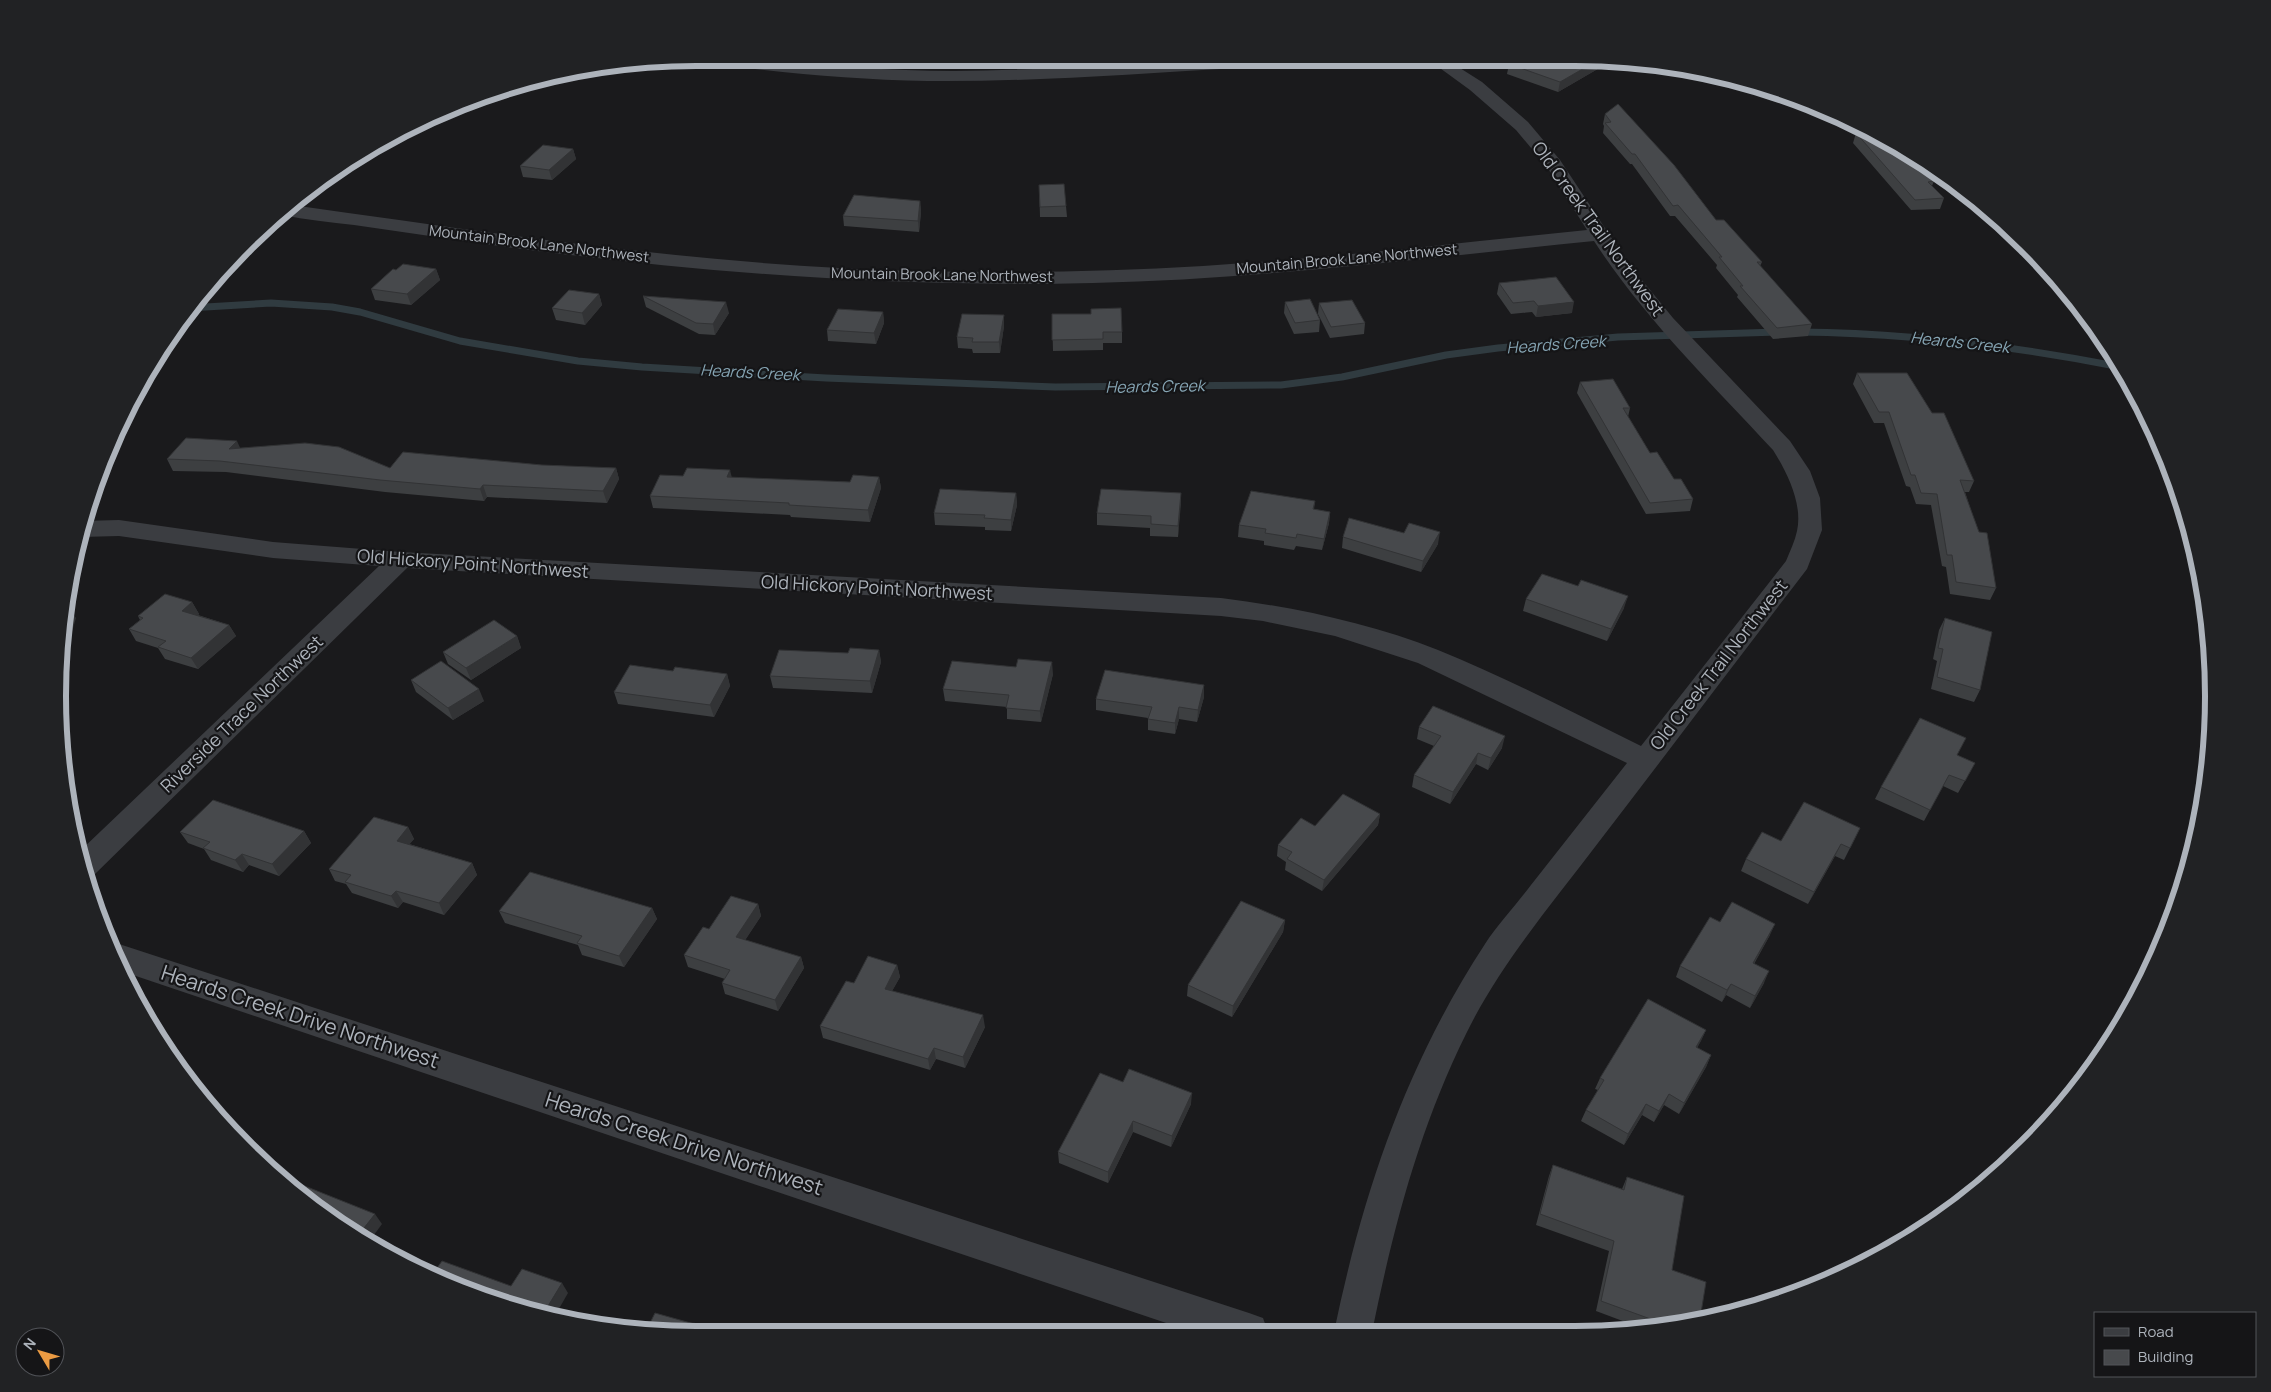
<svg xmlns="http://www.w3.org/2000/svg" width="2271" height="1392" font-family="Manrope,sans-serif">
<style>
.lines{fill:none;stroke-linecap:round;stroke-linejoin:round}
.stream{stroke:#303b40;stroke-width:7}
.minor{fill:#3b3d41;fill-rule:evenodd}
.wall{fill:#3d3f41}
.shaded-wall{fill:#323335}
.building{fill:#47494c;stroke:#323335}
.labels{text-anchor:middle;stroke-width:4.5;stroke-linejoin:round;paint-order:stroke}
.far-street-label{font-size:15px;fill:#adb3bb;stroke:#151517}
.far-water-label{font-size:16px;font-style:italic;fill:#86a5b4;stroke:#151517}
.street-label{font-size:18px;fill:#adb3bb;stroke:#151517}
.near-street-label{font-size:21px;fill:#adb3bb;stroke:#151517}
.rim{fill:none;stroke:#adb3bb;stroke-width:6}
</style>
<rect width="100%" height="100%" fill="#1a1a1c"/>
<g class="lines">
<g class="stream">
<path d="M189 308 271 303 332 307 360 312 460 341 578 361 642 367 826 378 1055 387 1281 385 1342 377 1446 355 1498 348 1618 337 1778 332"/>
<path d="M1799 332C1908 333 2014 346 2121 367"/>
</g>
<g class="minor">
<path d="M738 63C810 63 881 71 954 71 1051 70 1148 62 1245 63L1243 66 1237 68C1134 74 1031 82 927 81 866 80 806 75 746 68L740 66Z"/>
<path d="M1433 63H1452L1482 82 1528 122 1560 160 1628 263 1673 318 1790 441 1810 471 1820 498 1822 530 1807 569C1737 660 1668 752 1598 843 1552 904 1500 964 1466 1034 1419 1129 1393 1229 1372 1332H1334C1363 1192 1406 1065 1485 944 1498 924 1516 905 1531 885 1563 844 1595 804 1627 763L1418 663 1335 636 1263 621 1221 616 407 568 94 875 86 878 80 851 379 566 273 558 119 536 81 537 79 536 83 521 119 520 273 542 401 552 1221 598C1294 607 1369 623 1438 650 1507 678 1574 713 1641 746L1786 561C1790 551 1795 541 1797 531 1803 504 1787 472 1773 450 1711 383 1644 318 1594 241 1427 258 1261 279 1093 283 891 288 692 272 492 245 446 238 400 232 354 225 330 222 306 220 282 215L292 205C499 234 706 266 916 271 1011 273 1108 272 1203 266 1332 258 1459 243 1587 230L1547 167 1516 130 1470 90Z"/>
<path d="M119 944 1249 1313 1263 1318 1268 1332 1190 1331 127 973 113 946Z"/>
</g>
</g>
<g class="wall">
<path d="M1522 63H1608L1558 92 1507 74 1509 64Z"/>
<path d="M553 77 543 83 535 81Z"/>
<path d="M1605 114 1716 220 1762 262 1760 266 1812 324 1808 336 1773 339 1737 297 1738 295 1716 268 1717 265 1675 216H1670L1632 164H1630L1603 133 1604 126 1603 124Z"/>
<path d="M1856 133 1934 181 1932 186 1944 198 1940 209 1911 210 1853 143Z"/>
<path d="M573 149 576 159 552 180 523 177 520 166Z"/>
<path d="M1039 185 1066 206 1067 217H1040Z"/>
<path d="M920 201 921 212 919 232 844 226 843 216Z"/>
<path d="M436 269 440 280 411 305 375 300 371 289 396 270Z"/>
<path d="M1499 283 1572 313 1536 317 1532 312 1511 314 1497 294Z"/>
<path d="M599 294 602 305 585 325 556 320 552 308Z"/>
<path d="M643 296 729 313 715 335 699 334 646 307Z"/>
<path d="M1285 302 1320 320 1319 332 1294 334 1284 313Z"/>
<path d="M1319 303 1365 323 1364 334 1330 338 1318 314Z"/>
<path d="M883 312 884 323 876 344 828 341 827 330Z"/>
<path d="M1052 314 1122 332V343H1103V350L1053 351Z"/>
<path d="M1004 326 1000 353H973L972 349 958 348 957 337Z"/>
<path d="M1857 373 1974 481 1969 492H1965L1996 588 1990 600 1950 594 1946 567 1942 566 1931 505 1916 504 1910 487 1906 486 1884 423H1874L1853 384Z"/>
<path d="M1580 382 1630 408 1628 417 1650 453 1674 479 1693 499 1690 511 1646 514 1577 393Z"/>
<path d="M240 449 390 468 542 465 616 468 619 479 607 503 487 497 484 501 385 492 226 472 173 471 167 459Z"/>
<path d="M683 476 850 482 879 477 881 488 870 522 791 517 790 515 653 508 650 496Z"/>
<path d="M1016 493 1017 505 1011 531 985 530V527L935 525 934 513Z"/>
<path d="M1181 493 1178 537 1150 536V528L1097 525V513Z"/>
<path d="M1315 501 1314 509 1330 512 1329 523 1322 550 1296 546 1294 550 1264 545V541L1238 537 1239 525Z"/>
<path d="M1404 533 1438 544 1421 572 1342 548 1343 537Z"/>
<path d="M1526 599 1624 608 1607 641 1523 611Z"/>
<path d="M192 602 199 614 198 615 229 625 236 636 198 669 165 659 158 648 136 641 129 629 140 620 138 616Z"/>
<path d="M1945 618 1980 690 1974 702 1931 689 1937 661 1933 659 1939 630Z"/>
<path d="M517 636 521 648 471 680 448 664 443 652Z"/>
<path d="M879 650 881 662 872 693 773 688 770 676 848 653Z"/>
<path d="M673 671 727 674 730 686 714 717 618 704 614 692Z"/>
<path d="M1053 674 1041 722 1007 719V707L945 701 943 689Z"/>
<path d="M411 680 484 701 453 720 416 692Z"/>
<path d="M1204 697 1197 722 1179 719 1175 734 1148 730V718L1096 710V699Z"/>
<path d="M1419 727 1502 748 1488 770 1476 764 1450 804 1412 787 1414 775 1434 746 1417 739Z"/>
<path d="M1957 755 1975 763 1958 793 1943 786 1924 821 1875 799 1881 787Z"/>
<path d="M1380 814 1378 825 1322 891 1285 870 1286 862 1277 856 1278 845 1315 826Z"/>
<path d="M408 827 414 839 409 844 472 863 477 875 444 915 403 902 398 908 352 893 346 884 335 881 329 869Z"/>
<path d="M1860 828 1844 860 1835 856 1808 904 1741 871 1746 859 1781 841Z"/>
<path d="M304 831 311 843 279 876 249 865 243 872 211 860 204 849 188 843 180 832Z"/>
<path d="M758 904 761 916 745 940 801 957 804 968 778 1011 725 994 722 983 725 979 688 967 684 955 709 929Z"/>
<path d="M652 908 657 919 624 967 582 955 578 945 505 923 499 911Z"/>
<path d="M1285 920 1283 932 1232 1017 1187 996 1188 985Z"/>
<path d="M1720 922 1770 935 1754 964 1764 983 1750 1008 1726 995 1722 1002 1676 977 1680 966Z"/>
<path d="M2166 930 2153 964 2150 963 2159 939Z"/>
<path d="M897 965 900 977 892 991 985 1027 965 1068 936 1059 930 1070 823 1038 820 1026 854 983Z"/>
<path d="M1706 1030 1697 1048 1711 1055 1706 1067 1679 1114 1664 1105 1654 1122 1642 1115 1624 1145 1581 1121 1586 1110 1598 1090 1595 1089 1600 1078Z"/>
<path d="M1123 1082 1191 1104 1171 1147 1133 1132 1108 1183 1059 1163 1058 1152Z"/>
<path d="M1553 1165 1622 1189 1627 1177 1672 1270 1700 1319 1644 1329 1596 1311 1609 1251 1536 1225 1549 1176Z"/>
<path d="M1842 1266 1849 1268 1837 1273Z"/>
</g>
<g class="shaded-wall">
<path d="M1593 63H1608L1558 92 1560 82Z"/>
<path d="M553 77 543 83 542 79Z"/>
<path d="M573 149 576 159 552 180 549 170Z"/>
<path d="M920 201 921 212 919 232 918 221Z"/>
<path d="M436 269 440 280 411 305 407 294Z"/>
<path d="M599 294 602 305 585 325 582 313Z"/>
<path d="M726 302 729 313 715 335 713 324Z"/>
<path d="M1574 302 1572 313 1536 317 1538 306Z"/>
<path d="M883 312 884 323 876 344 874 333Z"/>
<path d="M1004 315V326L1000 353 999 342Z"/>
<path d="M237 441 242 452 229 449Z"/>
<path d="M616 468 619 479 607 503 603 491Z"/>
<path d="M730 470 733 482 727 477Z"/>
<path d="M879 477 881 488 870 522 868 510Z"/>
<path d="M483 485 487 497 484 501 480 489Z"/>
<path d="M1016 493 1017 505 1011 531V520Z"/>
<path d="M1181 493V504L1178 537V526Z"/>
<path d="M1330 512 1329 523 1322 550 1324 539Z"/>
<path d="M1440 532 1438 544 1421 572 1423 561Z"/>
<path d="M1628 596 1624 608 1607 641 1611 629Z"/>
<path d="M192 602 199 614 189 622 182 611Z"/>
<path d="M68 607 76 618 68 645 62 646 65 618Z"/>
<path d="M229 625 236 636 198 669 191 658Z"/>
<path d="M517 636 521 648 471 680 466 668Z"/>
<path d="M879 650 881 662 872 693 870 681Z"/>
<path d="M1052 662 1053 674 1041 722 1040 711Z"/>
<path d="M727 674 730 686 714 717 710 705Z"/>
<path d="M1204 685V697L1197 722 1198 710Z"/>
<path d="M479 689 484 701 453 720 448 708Z"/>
<path d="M1179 707V719L1175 734V723Z"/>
<path d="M1505 736 1502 748 1488 770 1491 758Z"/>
<path d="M1478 753 1476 764 1450 804 1453 792Z"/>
<path d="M1380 814 1378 825 1322 891 1324 880Z"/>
<path d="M408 827 414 839 403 852 397 841Z"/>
<path d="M304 831 311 843 279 876 272 864Z"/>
<path d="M1841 844 1835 856 1808 904 1814 892Z"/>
<path d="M242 854 249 865 243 872 235 860Z"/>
<path d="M472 863 477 875 444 915 439 903Z"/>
<path d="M396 891 403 902 398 908 391 896Z"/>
<path d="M758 904 761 916 740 948 736 937Z"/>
<path d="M652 908 657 919 624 967 619 956Z"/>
<path d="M1285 920 1283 932 1232 1017 1233 1006Z"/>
<path d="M1775 924 1770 935 1747 975 1753 963Z"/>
<path d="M801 957 804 968 778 1011 775 1000Z"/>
<path d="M897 965 900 977 887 1000 885 989Z"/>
<path d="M1769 971 1764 983 1750 1008 1755 996Z"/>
<path d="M1731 984 1726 995 1722 1002 1727 990Z"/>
<path d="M983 1015 985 1027 965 1068 963 1057Z"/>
<path d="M1706 1030 1701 1041 1691 1058 1696 1047Z"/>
<path d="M934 1048 936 1059 930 1070 928 1059Z"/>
<path d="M1711 1055 1706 1067 1679 1114 1684 1103Z"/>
<path d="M1192 1093 1191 1104 1171 1147 1172 1136Z"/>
<path d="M1669 1094 1664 1105 1654 1122 1659 1111Z"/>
<path d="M1646 1104 1642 1115 1624 1145 1628 1134Z"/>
<path d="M1133 1121V1132L1108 1183V1172Z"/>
<path d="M375 1214 382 1224 371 1239 360 1233Z"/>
<path d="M562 1283 568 1293 556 1314 545 1311Z"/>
</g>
<g class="building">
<path d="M1522 63H1593L1560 82 1509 64Z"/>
<path d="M1618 104 1674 165 1716 220H1724L1762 262H1757L1812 324 1777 328 1740 286H1743L1719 257H1722L1678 205 1673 206 1635 154H1632L1605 123 1611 122 1605 114Z"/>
<path d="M1862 131 1917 163 1934 181 1928 182 1944 198 1915 200 1856 133Z"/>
<path d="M543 145 573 149 549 170 520 166Z"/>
<path d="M1064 184 1066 206 1040 207 1039 185Z"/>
<path d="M854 195 920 201 918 221 843 216Z"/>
<path d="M403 264 436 269 407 294 371 289 393 269 396 270Z"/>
<path d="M1556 277 1574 302 1538 306 1534 301 1513 303 1499 283Z"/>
<path d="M569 290 599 294 582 313 552 308Z"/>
<path d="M643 296 726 302 713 324 696 323Z"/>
<path d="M1310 299 1320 320 1295 323 1285 302Z"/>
<path d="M1352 300 1365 323 1331 327 1319 303Z"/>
<path d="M1121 308 1122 332H1103V339L1052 340V314H1091V309Z"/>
<path d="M838 309 883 312 874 333 827 330Z"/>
<path d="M962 314 1004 315 999 342H972L973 338 957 337Z"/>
<path d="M1857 373H1907L1932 413H1944L1974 481 1960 480 1979 532 1987 533 1996 588 1956 582 1952 555H1947L1937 494 1921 493 1915 475H1911L1889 412H1879Z"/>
<path d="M1613 379 1630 408H1623L1650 453 1657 452 1674 479H1681L1693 499 1650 503 1580 382Z"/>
<path d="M186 438 237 441 229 449 305 443 339 447 390 468 403 452 542 465 616 468 603 491 483 485 480 489 380 480 220 461 167 459Z"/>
<path d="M687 468 730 470 727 477 850 482 853 475 879 477 868 510 789 505V503L650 496 660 475 683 476Z"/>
<path d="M940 489 1016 493 1011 520 984 518 985 515 934 513Z"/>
<path d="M1101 489 1181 493 1178 526 1151 524V516L1097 513Z"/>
<path d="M1251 491 1315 501 1313 509 1330 512 1324 539 1297 534 1296 538 1265 533 1266 529 1239 525Z"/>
<path d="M1349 518 1404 533 1409 523 1440 532 1423 561 1343 537Z"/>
<path d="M1542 574 1578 586 1581 580 1628 596 1611 629 1526 599Z"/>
<path d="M165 594 192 602 182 611 229 625 191 658 158 647 166 641 129 629 143 618 138 616Z"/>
<path d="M66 607H68L65 618Z"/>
<path d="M1945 618 1992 632 1980 690 1937 677 1943 649 1938 648Z"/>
<path d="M494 620 517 636 466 668 443 652Z"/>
<path d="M850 648 879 650 870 681 770 676 779 650 848 653Z"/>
<path d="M1018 659 1052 662 1040 711 1006 708 1009 695 943 689 952 661 1016 667Z"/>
<path d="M441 661 479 689 448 708 411 680Z"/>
<path d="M630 665 673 671 675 667 727 674 710 705 614 692Z"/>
<path d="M1105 670 1204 685 1198 710 1179 707 1175 723 1148 719 1152 707 1096 699Z"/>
<path d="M1433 706 1505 736 1491 758 1478 753 1453 792 1414 775 1441 736 1419 727Z"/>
<path d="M1920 718 1966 738 1957 755 1975 763 1965 781 1949 775 1930 810 1881 787Z"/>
<path d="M1343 794 1380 814 1324 880 1287 859 1292 852 1278 845 1301 818 1315 826Z"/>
<path d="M213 800 304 831 272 864 242 854 235 860 203 848 210 842 180 832Z"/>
<path d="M1804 802 1860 828 1850 848 1841 844 1814 892 1746 859 1762 832 1781 841Z"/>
<path d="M374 817 408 827 397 841 472 863 439 903 396 891 391 896 345 882 351 875 329 869Z"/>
<path d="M530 872 652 908 619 956 577 943 582 936 499 911Z"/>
<path d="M731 896 758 904 736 937 801 957 775 1000 722 983 730 970 684 955 703 927 709 929Z"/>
<path d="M1241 901 1285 920 1233 1006 1188 985Z"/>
<path d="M1732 902 1775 924 1753 963 1769 971 1755 996 1731 984 1727 990 1680 966 1710 917 1720 922Z"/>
<path d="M868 956 897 965 885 989 983 1015 963 1057 934 1048 928 1059 820 1026 846 981 854 983Z"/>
<path d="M1648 999 1706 1030 1696 1047 1711 1055 1684 1103 1669 1094 1659 1111 1646 1104 1628 1134 1586 1110 1604 1080 1600 1078Z"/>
<path d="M1129 1069 1192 1093 1172 1136 1133 1121 1108 1172 1058 1152 1100 1073 1123 1082Z"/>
<path d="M1553 1165 1624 1190 1627 1177 1684 1196 1672 1270 1706 1282 1700 1319 1667 1325 1601 1301 1614 1241 1540 1214Z"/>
<path d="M277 1175 375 1214 360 1233 308 1203 277 1176Z"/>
<path d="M442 1261 511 1286 522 1269 562 1283 545 1311 452 1286 432 1275Z"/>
<path d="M1842 1266 1849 1268 1842 1271Z"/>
<path d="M655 1313 712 1329H647Z"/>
</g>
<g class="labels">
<g class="far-street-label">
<text transform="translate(539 244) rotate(7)" y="5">Mountain Brook Lane Northwest</text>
<text transform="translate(1347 259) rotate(-5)" y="5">Mountain Brook Lane Northwest</text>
<text transform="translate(942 275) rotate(1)" y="5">Mountain Brook Lane Northwest</text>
</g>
<g class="far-water-label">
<text transform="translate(1960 342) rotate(6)" y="6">Heards Creek</text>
<text transform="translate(1556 344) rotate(-4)" y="6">Heards Creek</text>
<text transform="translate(750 372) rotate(3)" y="6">Heards Creek</text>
<text transform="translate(1155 386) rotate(-1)" y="6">Heards Creek</text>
</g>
<g class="street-label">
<text transform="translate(1598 229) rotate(54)" y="6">Old Creek Trail Northwest</text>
<text transform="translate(473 564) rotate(4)" y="6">Old Hickory Point Northwest</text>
<text transform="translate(877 588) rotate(3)" y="6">Old Hickory Point Northwest</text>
<text transform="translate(1719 665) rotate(-52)" y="6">Old Creek Trail Northwest</text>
<text transform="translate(242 714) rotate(-44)" y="6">Riverside Trace Northwest</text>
</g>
<g class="near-street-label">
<text transform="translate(300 1017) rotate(18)" y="7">Heards Creek Drive Northwest</text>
<text transform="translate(684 1144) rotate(18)" y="7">Heards Creek Drive Northwest</text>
</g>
</g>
<path d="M0 0H2271V1392H0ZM696 66H1575A630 630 0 0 1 2205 696V696A630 630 0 0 1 1575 1326H696A630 630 0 0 1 66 696V696A630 630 0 0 1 696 66Z" fill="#212224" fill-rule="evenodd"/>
<path class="rim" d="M696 66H1575A630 630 0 0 1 2205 696V696A630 630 0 0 1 1575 1326H696A630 630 0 0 1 66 696V696A630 630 0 0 1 696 66Z"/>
<rect x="2094" y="1312" width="162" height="65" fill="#151517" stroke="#525459"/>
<rect x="2104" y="1328" width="25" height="8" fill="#3b3d41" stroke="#525459"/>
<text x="2138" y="1337" font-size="15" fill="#adb3bb">Road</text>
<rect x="2104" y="1350" width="25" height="15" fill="#47494c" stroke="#525459"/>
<text x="2138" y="1362" font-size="15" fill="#adb3bb">Building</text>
<g transform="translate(40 1352) rotate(308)"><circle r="24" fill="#151517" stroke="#525459"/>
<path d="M0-4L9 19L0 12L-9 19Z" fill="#eb9b43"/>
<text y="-8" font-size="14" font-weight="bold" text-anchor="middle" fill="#adb3bb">N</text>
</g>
</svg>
